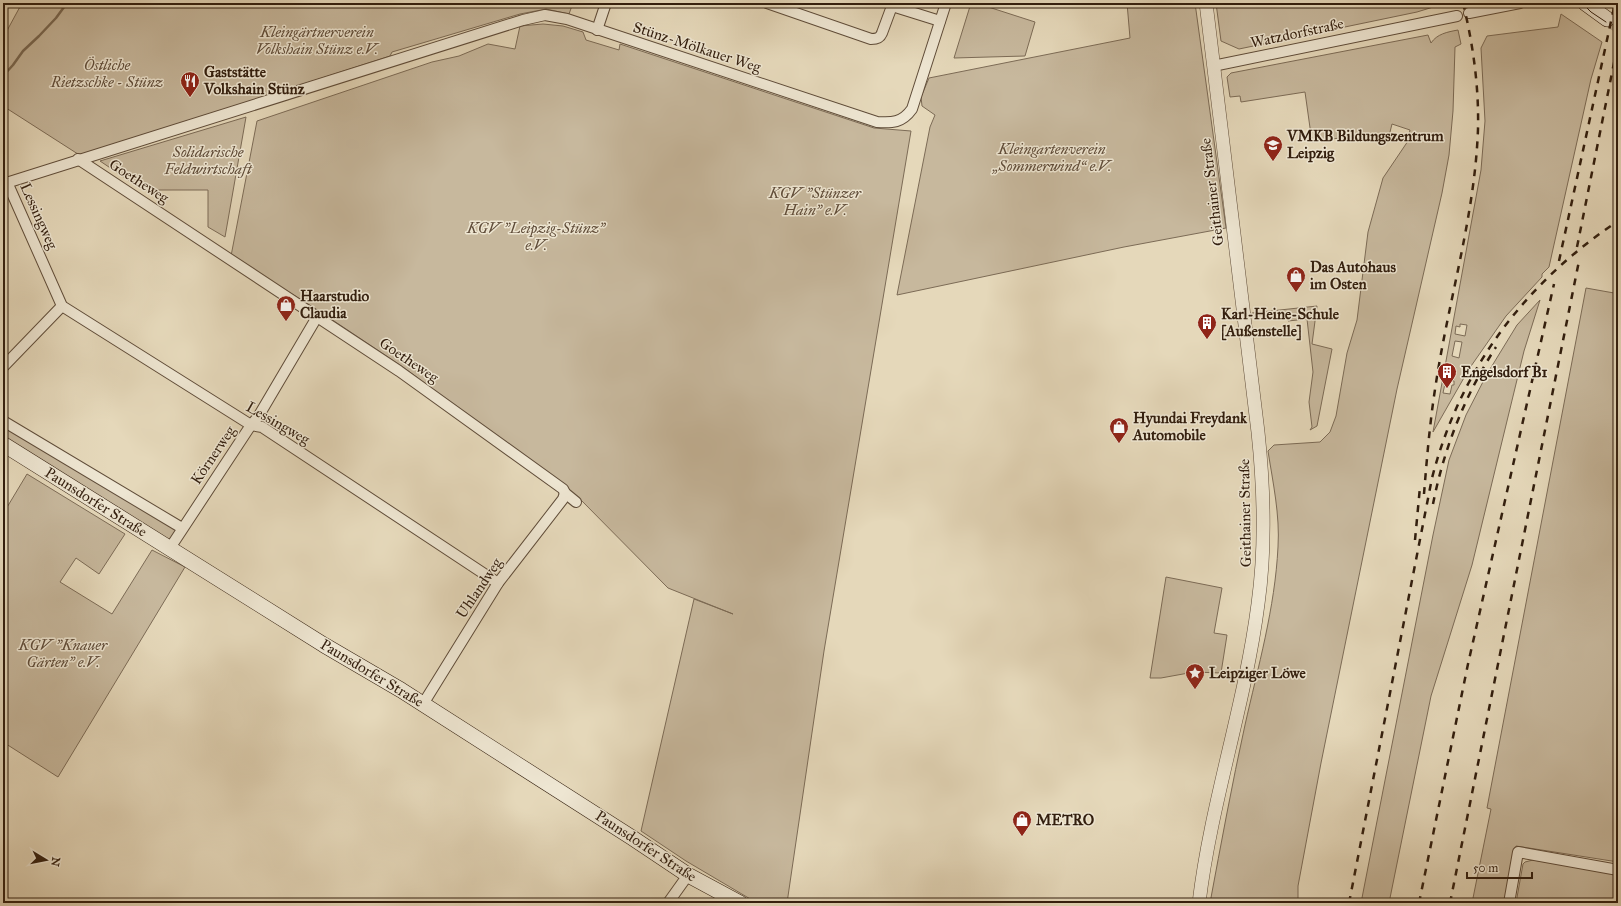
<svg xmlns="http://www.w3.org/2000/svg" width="1621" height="906" font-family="'IM FELL Great Primer',serif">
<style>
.green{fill:#c7b89d;stroke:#7c6b56;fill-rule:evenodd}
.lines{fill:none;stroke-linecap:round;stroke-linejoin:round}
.stream{stroke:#796852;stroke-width:2.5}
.secondary-tunnel{stroke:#c1b398;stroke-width:15;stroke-dasharray:15 8;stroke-linecap:butt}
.minor-casing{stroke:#5f4c39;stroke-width:12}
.tertiary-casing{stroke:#5f4c39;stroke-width:14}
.secondary-casing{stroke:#321e0e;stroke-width:16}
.minor{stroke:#eee6d2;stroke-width:10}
.tertiary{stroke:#eee6d2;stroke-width:13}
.secondary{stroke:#eee6d2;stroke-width:15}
.tram{stroke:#321e0e;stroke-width:1}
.rail{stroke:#321e0e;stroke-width:2.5;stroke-dasharray:7 7;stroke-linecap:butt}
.labels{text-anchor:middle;stroke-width:3;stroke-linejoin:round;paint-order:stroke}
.park-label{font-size:15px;font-style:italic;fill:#5f4c39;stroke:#eee6d2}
.street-label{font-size:15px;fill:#321e0e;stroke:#eee6d2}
.poi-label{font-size:15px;font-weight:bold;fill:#321e0e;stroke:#eee6d2;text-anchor:start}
</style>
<rect width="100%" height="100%" fill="#e5d8ba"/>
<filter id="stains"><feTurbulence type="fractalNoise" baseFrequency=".005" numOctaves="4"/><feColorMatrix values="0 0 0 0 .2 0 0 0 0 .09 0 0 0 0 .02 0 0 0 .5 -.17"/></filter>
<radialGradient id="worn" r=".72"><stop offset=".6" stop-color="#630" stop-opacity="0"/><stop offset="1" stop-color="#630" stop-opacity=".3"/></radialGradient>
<g class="green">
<path d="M22 3H573L569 14 546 9 520 14 392 52 390 56 81 156 3 106V38Z"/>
<path d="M971 3H976L1035 22 1025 56 954 58Z"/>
<path d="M1127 3H1195L1226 228 1124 247 897 295 930 127 935 115 922 106 921 97 929 78 1130 38Z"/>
<path d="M1216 3H1442L1443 4 1417 12 1239 49 1221 41Z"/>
<path d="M1561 14 1602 42 1591 79 1549 267 1542 274V277L1506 316 1469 369 1433 432 1481 170 1485 121 1481 48 1487 36 1558 27ZM1460 324 1467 325 1465 336 1455 334 1456 326 1460 327ZM1455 341 1462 342 1459 358 1452 356ZM1446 379 1454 381V385H1452L1450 394 1443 393Z"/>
<path d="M543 24 563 26 583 32 586 40 619 50 620 44 874 128 911 131 824 651 787 903H757L686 861 641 831 694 599 733 614 668 588 581 500 403 367 316 309 231 256 257 121 432 62 459 56 488 44 515 49 520 26Z"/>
<path d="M1458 30 1461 44 1455 47 1453 111 1449 155 1442 193 1397 389 1321 763 1298 886V903H1210C1221 844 1232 784 1245 725 1258 667 1275 608 1278 547 1280 515 1273 483 1268 451L1274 445 1320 442 1330 432 1336 416 1347 353 1357 320 1368 232 1383 178 1408 141 1410 130 1392 124 1388 140 1346 137 1312 142 1305 92 1241 102 1240 96 1230 97 1227 77 1231 73 1428 35 1431 43C1437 34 1447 32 1458 30Z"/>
<path d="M246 117 225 237 208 227V190H143L100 161Z"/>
<path d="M1618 286V862L1516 846 1505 903H1472L1491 809 1487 808 1586 288 1614 293Z"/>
<path d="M1540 300 1524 351 1472 565 1431 696 1389 903H1361L1433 535 1449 460 1466 415 1487 374 1517 325Z"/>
<path d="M1317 306 1312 344 1332 349 1317 426 1310 430 1312 427 1309 402 1313 372 1307 319 1288 321 1287 312 1252 316V313Z"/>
<path d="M3 421 182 528 170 548 3 444Z"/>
<path d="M27 474 125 534 99 574 76 558 60 582 112 614 152 550 185 567 58 777 3 742V514Z"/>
<path d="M1166 577 1222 588 1214 633 1227 635 1221 673 1194 672 1161 678H1150Z"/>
<path d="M1533 860 1618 873V903H1516L1523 864 1525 862Z"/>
</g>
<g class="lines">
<path class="stream" d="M3 76 13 65 23 51 39 36 56 18 67 3"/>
<path class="secondary-tunnel" d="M1607 19 1618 25"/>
<g class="minor-casing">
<g id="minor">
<path d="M767 3 871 39C877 39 880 38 882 33L892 6"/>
<path d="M892 3V6L940 21"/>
<path d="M1469 13 1520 3"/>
<path d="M597 30 606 3"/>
<path d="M1213 66 1457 16"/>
<path d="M78 159 399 371 563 489 565 493 576 502"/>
<path d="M7 182 62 306 251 425 262 427 498 583"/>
<path d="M3 184 523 20 545 15 567 19 877 122C892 123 902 123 912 109L946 3"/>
<path d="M3 367 62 306"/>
<path d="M3 421 182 528"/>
<path d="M170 548 251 425 258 417 317 317"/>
<path d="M423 704 498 583 563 499 565 493"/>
<path d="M668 903 688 875"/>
<path d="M1509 903 1518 852 1618 870"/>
</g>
</g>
<g class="tertiary-casing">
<path id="tertiary" d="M1199 903C1211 802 1245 705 1258 604 1266 547 1264 489 1258 432L1206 3"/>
</g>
<g class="secondary-casing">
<g id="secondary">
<path d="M1585 3 1607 19"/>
<path d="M3 444 324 645 401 690 631 837 688 875 740 903"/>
</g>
</g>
<use href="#minor" class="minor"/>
<use href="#tertiary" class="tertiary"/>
<use href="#secondary" class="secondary"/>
<path class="tram" d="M1582 3 1591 12 1606 22"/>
<g class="rail">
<path d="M1577 247 1618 43"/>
<path d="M1559 261 1615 3"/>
<path d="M1424 494C1427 457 1430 420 1436 383 1449 298 1475 215 1478 129 1479 86 1473 44 1463 3"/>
<path d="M1433 504C1444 448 1465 395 1496 347"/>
<path d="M1415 540 1420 487"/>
<path d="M1349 903 1432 478C1460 369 1525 283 1618 221"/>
<path d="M1419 903 1468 664 1554 284"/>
<path d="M1450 903 1579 261"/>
</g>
</g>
<defs>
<g id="restaurant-pin" transform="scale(1)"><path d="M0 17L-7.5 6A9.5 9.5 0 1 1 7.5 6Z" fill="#8f2418" stroke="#eee6d2"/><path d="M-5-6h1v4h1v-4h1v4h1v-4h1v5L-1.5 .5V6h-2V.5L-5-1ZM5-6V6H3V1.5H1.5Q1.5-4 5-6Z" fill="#fff"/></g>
<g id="school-pin" transform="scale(1)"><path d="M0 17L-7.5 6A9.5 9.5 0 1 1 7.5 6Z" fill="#8f2418" stroke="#eee6d2"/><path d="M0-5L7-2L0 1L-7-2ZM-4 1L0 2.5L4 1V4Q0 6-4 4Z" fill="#fff"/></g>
<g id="shop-pin" transform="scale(1)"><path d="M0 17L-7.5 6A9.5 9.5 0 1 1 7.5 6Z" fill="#8f2418" stroke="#eee6d2"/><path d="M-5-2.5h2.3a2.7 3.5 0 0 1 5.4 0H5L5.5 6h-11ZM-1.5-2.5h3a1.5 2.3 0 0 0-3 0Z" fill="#fff"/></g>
<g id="building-pin" transform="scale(1)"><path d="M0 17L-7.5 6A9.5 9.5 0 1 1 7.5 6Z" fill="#8f2418" stroke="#eee6d2"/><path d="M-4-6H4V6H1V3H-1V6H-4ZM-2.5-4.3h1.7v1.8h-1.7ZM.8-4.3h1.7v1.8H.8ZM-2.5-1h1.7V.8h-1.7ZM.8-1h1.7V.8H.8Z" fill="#fff"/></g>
<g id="sight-pin" transform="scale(1)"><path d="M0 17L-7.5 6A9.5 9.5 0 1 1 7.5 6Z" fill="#8f2418" stroke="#eee6d2"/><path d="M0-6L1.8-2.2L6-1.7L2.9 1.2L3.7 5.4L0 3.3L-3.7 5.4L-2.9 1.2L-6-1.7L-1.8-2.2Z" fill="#fff"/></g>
</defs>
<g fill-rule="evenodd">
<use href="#restaurant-pin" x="190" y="81"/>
<use href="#school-pin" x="1273" y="145"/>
<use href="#shop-pin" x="1296" y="276"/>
<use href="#shop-pin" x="286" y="305"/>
<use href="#building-pin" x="1207" y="323"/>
<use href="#building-pin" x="1447" y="372"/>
<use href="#shop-pin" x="1119" y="427"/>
<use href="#sight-pin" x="1195" y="673"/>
<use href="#shop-pin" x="1022" y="820"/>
</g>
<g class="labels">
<g class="park-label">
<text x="317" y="37">Kleingärtnerverein<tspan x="317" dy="17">Volkshain Stünz e.V.</tspan></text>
<text x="107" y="70">Östliche<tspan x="107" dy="17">Rietzschke - Stünz</tspan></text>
<text x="1052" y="154">Kleingartenverein<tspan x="1052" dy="17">„Sommerwind“ e.V.</tspan></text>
<text x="208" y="157">Solidarische<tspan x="208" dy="17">Feldwirtschaft</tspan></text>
<text x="815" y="198">KGV "Stünzer<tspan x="815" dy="17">Hain" e.V.</tspan></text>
<text x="536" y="233">KGV "Leipzig-Stünz"<tspan x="536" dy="17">e.V.</tspan></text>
<text x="63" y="650">KGV "Knauer<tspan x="63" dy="17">Gärten" e.V.</tspan></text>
</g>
<g class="street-label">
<text transform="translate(1297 33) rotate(-12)" y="5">Watzdorfstraße</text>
<text transform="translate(697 47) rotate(18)" y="5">Stünz-Mölkauer Weg</text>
<text transform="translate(139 181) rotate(33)" y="5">Goetheweg</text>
<text transform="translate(1212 192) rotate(-97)" y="5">Geithainer Straße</text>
<text transform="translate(39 216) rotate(66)" y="5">Lessingweg</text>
<text transform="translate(409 360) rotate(34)" y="5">Goetheweg</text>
<text transform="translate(278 423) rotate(30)" y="5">Lessingweg</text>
<text transform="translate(213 455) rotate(-56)" y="5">Körnerweg</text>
<text transform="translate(96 502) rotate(32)" y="5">Paunsdorfer Straße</text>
<text transform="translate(1245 513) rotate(-91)" y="5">Geithainer Straße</text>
<text transform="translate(479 588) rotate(-56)" y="5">Uhlandweg</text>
<text transform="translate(372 673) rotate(31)" y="5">Paunsdorfer Straße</text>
<text transform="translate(646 846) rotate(33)" y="5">Paunsdorfer Straße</text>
</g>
<g class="poi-label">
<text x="204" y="77">Gaststätte<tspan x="204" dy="17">Volkshain Stünz</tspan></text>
<text x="1287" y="141">VMKB Bildungszentrum<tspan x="1287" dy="17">Leipzig</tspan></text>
<text x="1310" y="272">Das Autohaus<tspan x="1310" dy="17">im Osten</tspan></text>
<text x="300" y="301">Haarstudio<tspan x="300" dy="17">Claudia</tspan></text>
<text x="1221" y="319">Karl-Heine-Schule<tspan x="1221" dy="17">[Außenstelle]</tspan></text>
<text x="1461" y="377">Engelsdorf B1</text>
<text x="1133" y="423">Hyundai Freydank<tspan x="1133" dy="17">Automobile</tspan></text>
<text x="1209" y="678">Leipziger Löwe</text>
<text x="1036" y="825">METRO</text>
</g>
</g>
<rect width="1621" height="906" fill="none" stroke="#e5d8ba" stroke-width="16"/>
<rect x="4" y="4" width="1613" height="898" fill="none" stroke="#321e0e" stroke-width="2"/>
<rect x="8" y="8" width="1605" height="890" fill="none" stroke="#321e0e"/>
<g transform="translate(46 860) rotate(100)" stroke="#eee6d2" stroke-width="3" paint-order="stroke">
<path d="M0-3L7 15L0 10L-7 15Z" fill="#321e0e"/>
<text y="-6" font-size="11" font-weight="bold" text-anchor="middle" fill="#321e0e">N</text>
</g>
<path d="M1467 872v6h65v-6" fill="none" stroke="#321e0e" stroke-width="2"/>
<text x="1473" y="872" font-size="12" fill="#321e0e" stroke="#eee6d2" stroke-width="3" paint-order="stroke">50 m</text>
<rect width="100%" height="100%" filter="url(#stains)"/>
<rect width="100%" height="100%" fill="url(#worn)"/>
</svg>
